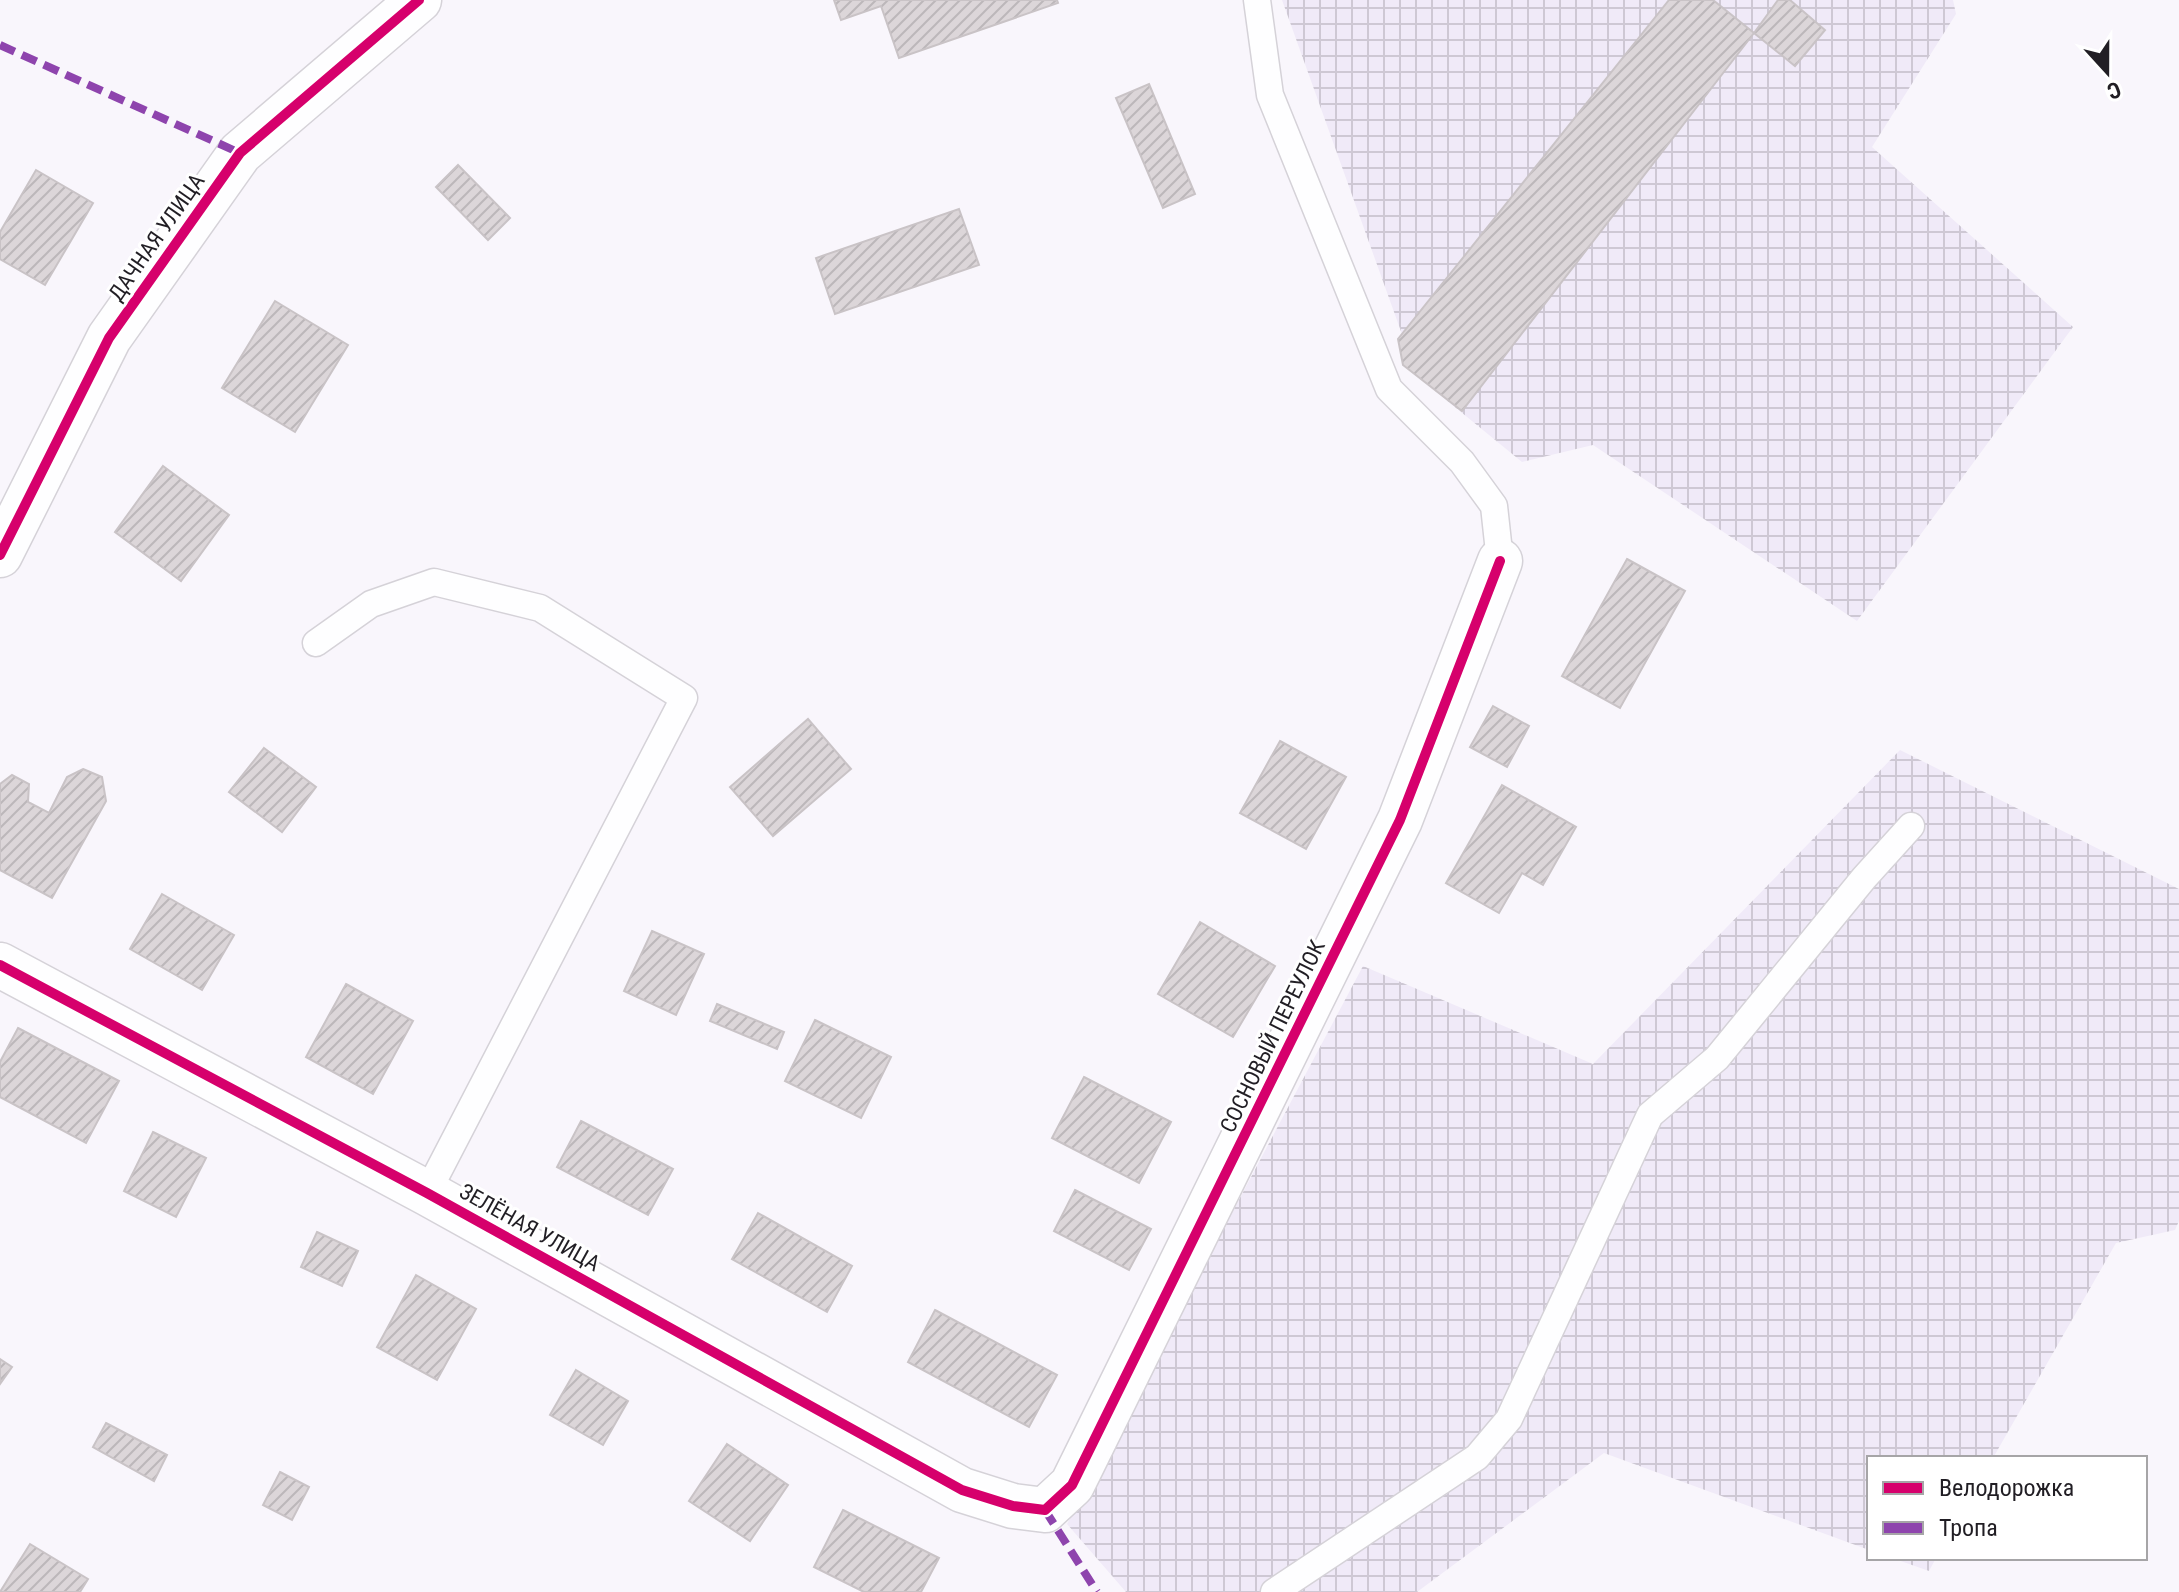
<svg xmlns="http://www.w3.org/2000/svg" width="2179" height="1592" font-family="'Roboto Condensed',sans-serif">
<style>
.industrial{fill:url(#industrial-grid)}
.building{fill:url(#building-hatch);stroke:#c9c3c6;stroke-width:2}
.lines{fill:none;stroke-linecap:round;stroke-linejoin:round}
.lane-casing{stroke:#d5d2d8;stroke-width:29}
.street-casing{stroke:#d5d2d8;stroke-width:47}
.lane{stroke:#fefeff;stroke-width:26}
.street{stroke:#fefeff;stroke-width:44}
.quiet{stroke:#8e44ad;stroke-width:8;stroke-dasharray:16 8;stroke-linecap:butt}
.cycleway-casing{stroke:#fff;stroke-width:15}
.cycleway{stroke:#d6006c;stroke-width:10}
.labels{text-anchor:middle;stroke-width:6;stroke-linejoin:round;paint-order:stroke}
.street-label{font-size:22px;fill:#211e24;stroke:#fff}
</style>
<defs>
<pattern id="industrial-grid" width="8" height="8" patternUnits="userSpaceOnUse" patternTransform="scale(2)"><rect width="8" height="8" fill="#f0eaf8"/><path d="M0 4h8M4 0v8" fill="none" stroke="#cec8d4"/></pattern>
<pattern id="building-hatch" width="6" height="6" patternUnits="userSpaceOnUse" patternTransform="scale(2)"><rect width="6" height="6" fill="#dcd6d9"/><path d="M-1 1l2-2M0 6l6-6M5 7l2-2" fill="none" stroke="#bcb7ba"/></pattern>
</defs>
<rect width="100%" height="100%" fill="#f9f6fc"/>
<g class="industrial">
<path d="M1282 0H1953L1956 14 1872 147 2073 327 1857 621 1593 445 1522 462 1417 376Z"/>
<path d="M1900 750 2179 889V1221L2175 1230 2116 1243 1993 1458H1869V1550L1604 1453 1417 1592H1126L1067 1524 1363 966 1593 1064Z"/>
<path d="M1892 1558H1936L1929 1571Z"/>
</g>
<g class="building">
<path d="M834 0H1057L1058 3 899 58 881 6 841 20Z"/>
<path d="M1669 0H1713L1754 33 1462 411 1403 365 1398 339Z"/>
<path d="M1778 0H1790L1825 30 1795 66 1754 33Z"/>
<path d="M1149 84 1195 194 1163 208 1116 98Z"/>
<path d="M458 165 510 218 488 240 436 187Z"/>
<path d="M36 170 93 203 45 285 0 259V232Z"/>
<path d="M959 209 979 265 835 314 816 258Z"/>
<path d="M275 301 348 345 295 432 222 388Z"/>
<path d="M163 466 229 515 181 581 115 532Z"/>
<path d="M1627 559 1685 591 1620 708 1562 676Z"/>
<path d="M1493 706 1529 726 1507 767 1470 747Z"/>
<path d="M808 719 851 769 773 836 730 787Z"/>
<path d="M1280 741 1346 777 1306 849 1240 813Z"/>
<path d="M264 748 316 787 282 832 229 792Z"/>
<path d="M83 769 102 777 106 801 52 898 0 870V784L12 775 29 784 28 802 49 813 67 777Z"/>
<path d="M1502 785 1576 827 1543 885 1522 873 1499 913 1446 883Z"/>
<path d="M162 894 234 935 202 990 130 949Z"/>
<path d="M1200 922 1275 966 1233 1037 1158 994Z"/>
<path d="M652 931 704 954 676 1015 624 991Z"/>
<path d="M346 984 413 1021 373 1094 306 1057Z"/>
<path d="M717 1004 784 1032 777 1049 710 1021Z"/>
<path d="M815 1020 891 1057 861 1118 785 1081Z"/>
<path d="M18 1028 119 1081 86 1143 0 1097V1062Z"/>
<path d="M1084 1077 1171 1122 1139 1183 1052 1138Z"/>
<path d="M581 1121 673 1169 648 1215 557 1167Z"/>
<path d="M153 1132 206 1158 176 1217 124 1191Z"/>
<path d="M1075 1190 1151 1229 1129 1270 1054 1231Z"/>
<path d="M758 1213 852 1266 827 1312 732 1259Z"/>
<path d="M317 1232 358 1251 342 1286 301 1267Z"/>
<path d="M416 1275 476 1309 437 1380 377 1347Z"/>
<path d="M935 1310 1057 1375 1029 1427 908 1362Z"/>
<path d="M0 1359 12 1367 0 1384Z"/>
<path d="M576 1370 628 1401 603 1445 550 1415Z"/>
<path d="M106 1423 167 1455 154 1481 93 1447Z"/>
<path d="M727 1444 788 1485 750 1541 689 1501Z"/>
<path d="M280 1472 309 1487 292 1520 263 1505Z"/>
<path d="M843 1510 939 1558 921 1592H864L814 1567Z"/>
<path d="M30 1544 88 1579 80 1592H0Z"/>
</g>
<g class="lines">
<g class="lane-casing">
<g id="lane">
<path d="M1257 0 1270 95 1389 389 1462 462 1494 506 1500 561"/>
<path d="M316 643 371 604 434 582 540 608 684 698 427 1193"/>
<path d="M1274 1592 1477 1457 1509 1419 1650 1115 1717 1058 1864 878 1911 826"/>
</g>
</g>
<g class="street-casing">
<g id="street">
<path d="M0 555 109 338 240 153 419 0"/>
<path d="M0 965 427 1193 962 1490 1013 1506 1045 1510 1072 1485 1400 820 1500 561"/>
</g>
</g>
<use href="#lane" class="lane"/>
<use href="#street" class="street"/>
<g class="quiet">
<path d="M0 45 240 153"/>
<path d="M1045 1510 1097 1592"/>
</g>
<g class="cycleway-casing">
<g id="cycleway">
<path d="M0 555 109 338 240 153 419 0"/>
<path d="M0 965 427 1193 962 1490 1013 1506 1045 1510 1072 1485 1400 820 1500 561"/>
</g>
</g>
<use href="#cycleway" class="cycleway"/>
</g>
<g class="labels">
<g class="street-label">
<text transform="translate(156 237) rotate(-55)" y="8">ДАЧНАЯ УЛИЦА</text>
<text transform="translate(1272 1036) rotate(-64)" y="8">СОСНОВЫЙ ПЕРЕУЛОК</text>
<text transform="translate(530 1227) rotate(29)" y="8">ЗЕЛЁНАЯ УЛИЦА</text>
</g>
</g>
<rect x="1867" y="1456" width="280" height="104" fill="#ffffff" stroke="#a6a5a7" stroke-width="2"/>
<rect x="1883" y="1482" width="40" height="12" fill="#d6006c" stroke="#a6a5a7" stroke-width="2"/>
<text x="1939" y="1496" font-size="24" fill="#211e24">Велодорожка</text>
<rect x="1883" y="1522" width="40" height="12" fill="#8e44ad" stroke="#a6a5a7" stroke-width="2"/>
<text x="1939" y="1536" font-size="24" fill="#211e24">Тропа</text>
<g transform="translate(2107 72) rotate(159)" stroke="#ffffff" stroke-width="6" paint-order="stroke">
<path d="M0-6L14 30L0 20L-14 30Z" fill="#211e24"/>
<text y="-12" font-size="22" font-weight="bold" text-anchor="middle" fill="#211e24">С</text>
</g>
</svg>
